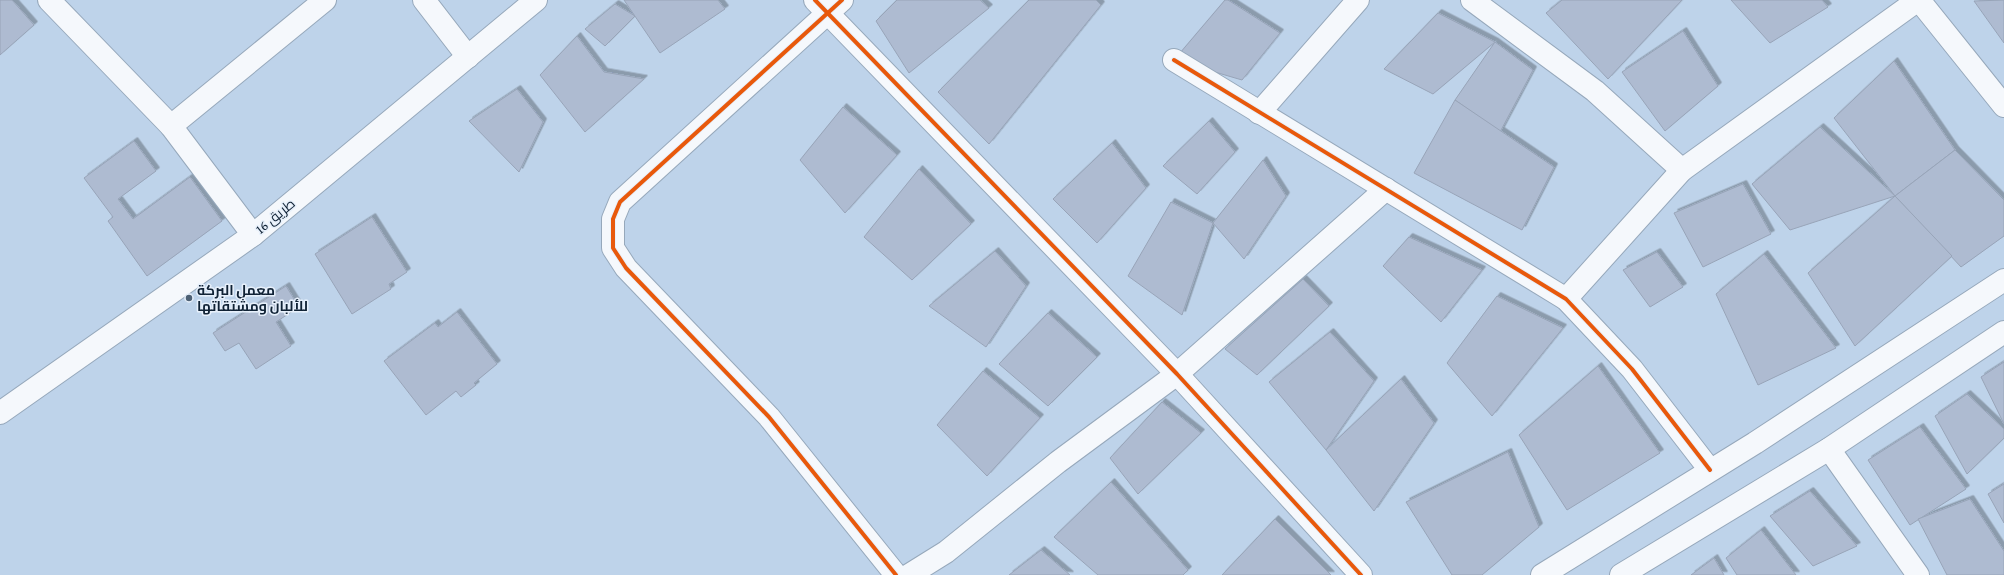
<svg xmlns="http://www.w3.org/2000/svg" width="2004" height="575" font-family="'Crimson Pro',Cairo,serif">
<style>
.building{fill:#aebbd1;stroke:#98a4b8;filter:url(#shadow)}
.lines{fill:none;stroke-linecap:round;stroke-linejoin:round}
.street-casing{stroke:#96a8bb;stroke-width:24}
.secondary-casing{stroke:#96a8bb;stroke-width:24}
.primary-casing{stroke:#96a8bb;stroke-width:24}
.street{stroke:#f5f8fc;stroke-width:22}
.secondary{stroke:#f5f8fc;stroke-width:22}
.primary{stroke:#f5f8fc;stroke-width:22}
.cycleway-casing{stroke:#e7f0fb;stroke-width:6}
.cycleway{stroke:#e8590c;stroke-width:4}
.poi-dot{fill:#4d6074;stroke:#e7f0fb;stroke-width:1.5}
.labels{text-anchor:middle;stroke-width:3;stroke-linejoin:round;paint-order:stroke}
.street-label{font-size:14px;fill:#102235;stroke:#e7f0fb}
.poi-label{font-size:14px;font-weight:bold;fill:#102235;stroke:#e7f0fb;text-anchor:start}
</style>
<defs>
<filter id="shadow"><feDropShadow dx="3.5" dy="-3.5" stdDeviation="0" flood-color="#0004"/></filter>
</defs>
<rect width="100%" height="100%" fill="#bed3ea"/>
<g class="building">
<path d="M0 0H12L34 25 0 55Z"/>
<path d="M624 0H718L725 9 660 53Z"/>
<path d="M897 0H980L989 8 909 73 876 21Z"/>
<path d="M1029 0H1096L1101 5 989 144 938 92Z"/>
<path d="M1225 0H1228L1280 33 1242 80 1174 60Z"/>
<path d="M1562 0H1682L1608 79 1546 13Z"/>
<path d="M1731 0H1822L1828 7 1770 43Z"/>
<path d="M2004 0V43L1974 1Z"/>
<path d="M615 4 635 16 605 46 585 29Z"/>
<path d="M1438 13 1495 42 1433 94 1384 69Z"/>
<path d="M1683 31 1718 86 1665 131 1622 72Z"/>
<path d="M577 36 604 72 644 79 585 132 540 75Z"/>
<path d="M1495 42 1533 70 1500 132 1455 100Z"/>
<path d="M1894 61 1955 150 1895 196 1834 118Z"/>
<path d="M517 89 543 122 519 172 469 121Z"/>
<path d="M1455 100 1554 167 1522 230 1414 173Z"/>
<path d="M843 107 897 155 845 213 800 160Z"/>
<path d="M1209 121 1235 152 1197 194 1163 166Z"/>
<path d="M1820 127 1895 196 1790 230 1752 184Z"/>
<path d="M134 141 156 171 118 199 133 219 190 177 222 221 147 276 108 221 113 217 84 178Z"/>
<path d="M1112 143 1146 188 1097 243 1053 199Z"/>
<path d="M1955 150 2004 200V236L1961 267 1895 196Z"/>
<path d="M1263 160 1286 196 1244 259 1213 223Z"/>
<path d="M919 169 971 224 912 280 864 237Z"/>
<path d="M1743 184 1771 234 1703 267 1674 213Z"/>
<path d="M1895 196 1952 256 1855 346 1808 273Z"/>
<path d="M1171 202 1213 223 1182 315 1128 276Z"/>
<path d="M372 217 407 272 389 284 391 289 352 314 315 254Z"/>
<path d="M1409 237 1482 270 1441 322 1383 266Z"/>
<path d="M995 251 1026 286 986 347 929 306Z"/>
<path d="M1657 252 1683 287 1650 307 1623 270Z"/>
<path d="M1764 254 1836 348 1758 385 1716 294Z"/>
<path d="M1303 279 1329 306 1257 375 1225 349Z"/>
<path d="M286 286 299 307 276 322 291 346 256 369 239 343 225 351 213 333Z"/>
<path d="M1497 296 1563 328 1492 416 1447 363Z"/>
<path d="M457 312 497 364 474 383 476 385 461 397 456 391 426 415 384 361 435 323 438 327Z"/>
<path d="M1048 313 1097 357 1048 406 999 364Z"/>
<path d="M1330 332 1374 381 1326 450 1269 382Z"/>
<path d="M2004 362V424L1981 377Z"/>
<path d="M1598 366 1660 453 1567 510 1519 435Z"/>
<path d="M983 371 1040 418 987 476 937 425Z"/>
<path d="M1401 379 1434 423 1374 511 1326 450Z"/>
<path d="M1967 394 2004 429V438L1967 474 1935 416Z"/>
<path d="M1162 402 1201 433 1138 494 1110 458Z"/>
<path d="M1920 427 1966 489 1910 525 1868 460Z"/>
<path d="M1508 452 1539 527 1482 575H1452L1406 502Z"/>
<path d="M1111 482 1188 570 1183 575H1098L1054 537Z"/>
<path d="M2004 484V523L1988 494Z"/>
<path d="M1810 491 1857 546 1813 566 1770 516Z"/>
<path d="M1970 499 2004 551V575H1947L1918 519Z"/>
<path d="M1275 519 1331 575H1222Z"/>
<path d="M1761 530 1796 575H1737L1726 558Z"/>
<path d="M1041 550 1070 575H1009Z"/>
<path d="M1714 558 1724 575H1691Z"/>
</g>
<g class="lines">
<g class="street-casing">
<g id="street">
<path d="M49 0 171 126 253 235"/>
<path d="M424 0 468 57"/>
<path d="M815 0 1177 374 1361 575"/>
<path d="M842 0 620 202 613 219V248L626 268 769 417 896 575"/>
<path d="M1472 0 1595 91 1682 170"/>
<path d="M1919 0 2004 106"/>
<path d="M1174 60 1566 299 1632 369 1710 470"/>
<path d="M1259 113 1358 0"/>
<path d="M171 126 325 0"/>
<path d="M1566 299 1682 170 1918 0"/>
<path d="M1829 449 1918 575"/>
<path d="M909 575 946 552 1058 462 1177 374 1386 189"/>
</g>
</g>
<g class="secondary-casing">
<path id="secondary" d="M0 413 253 235 536 0"/>
</g>
<g class="primary-casing">
<g id="primary">
<path d="M1542 575 1755 443 2004 280"/>
<path d="M1621 575 1829 449 2004 332"/>
</g>
</g>
<use href="#street" class="street"/>
<use href="#secondary" class="secondary"/>
<use href="#primary" class="primary"/>
<g class="cycleway-casing">
<g id="cycleway">
<path d="M815 0 1177 374 1361 575"/>
<path d="M842 0 620 202 613 219V248L626 268 769 417 896 575"/>
<path d="M1174 60 1566 299 1632 369 1710 470"/>
</g>
</g>
<use href="#cycleway" class="cycleway"/>
</g>
<circle class="poi-dot" cx="189" cy="298" r="4"/>
<g class="labels">
<g class="street-label">
<text transform="translate(275 216) rotate(-39)" y="5">طريق 16</text>
</g>
<g class="poi-label">
<text x="197" y="295">معمل البركة<tspan x="197" dy="16">للألبان ومشتقاتها</tspan></text>
</g>
</g>
</svg>
